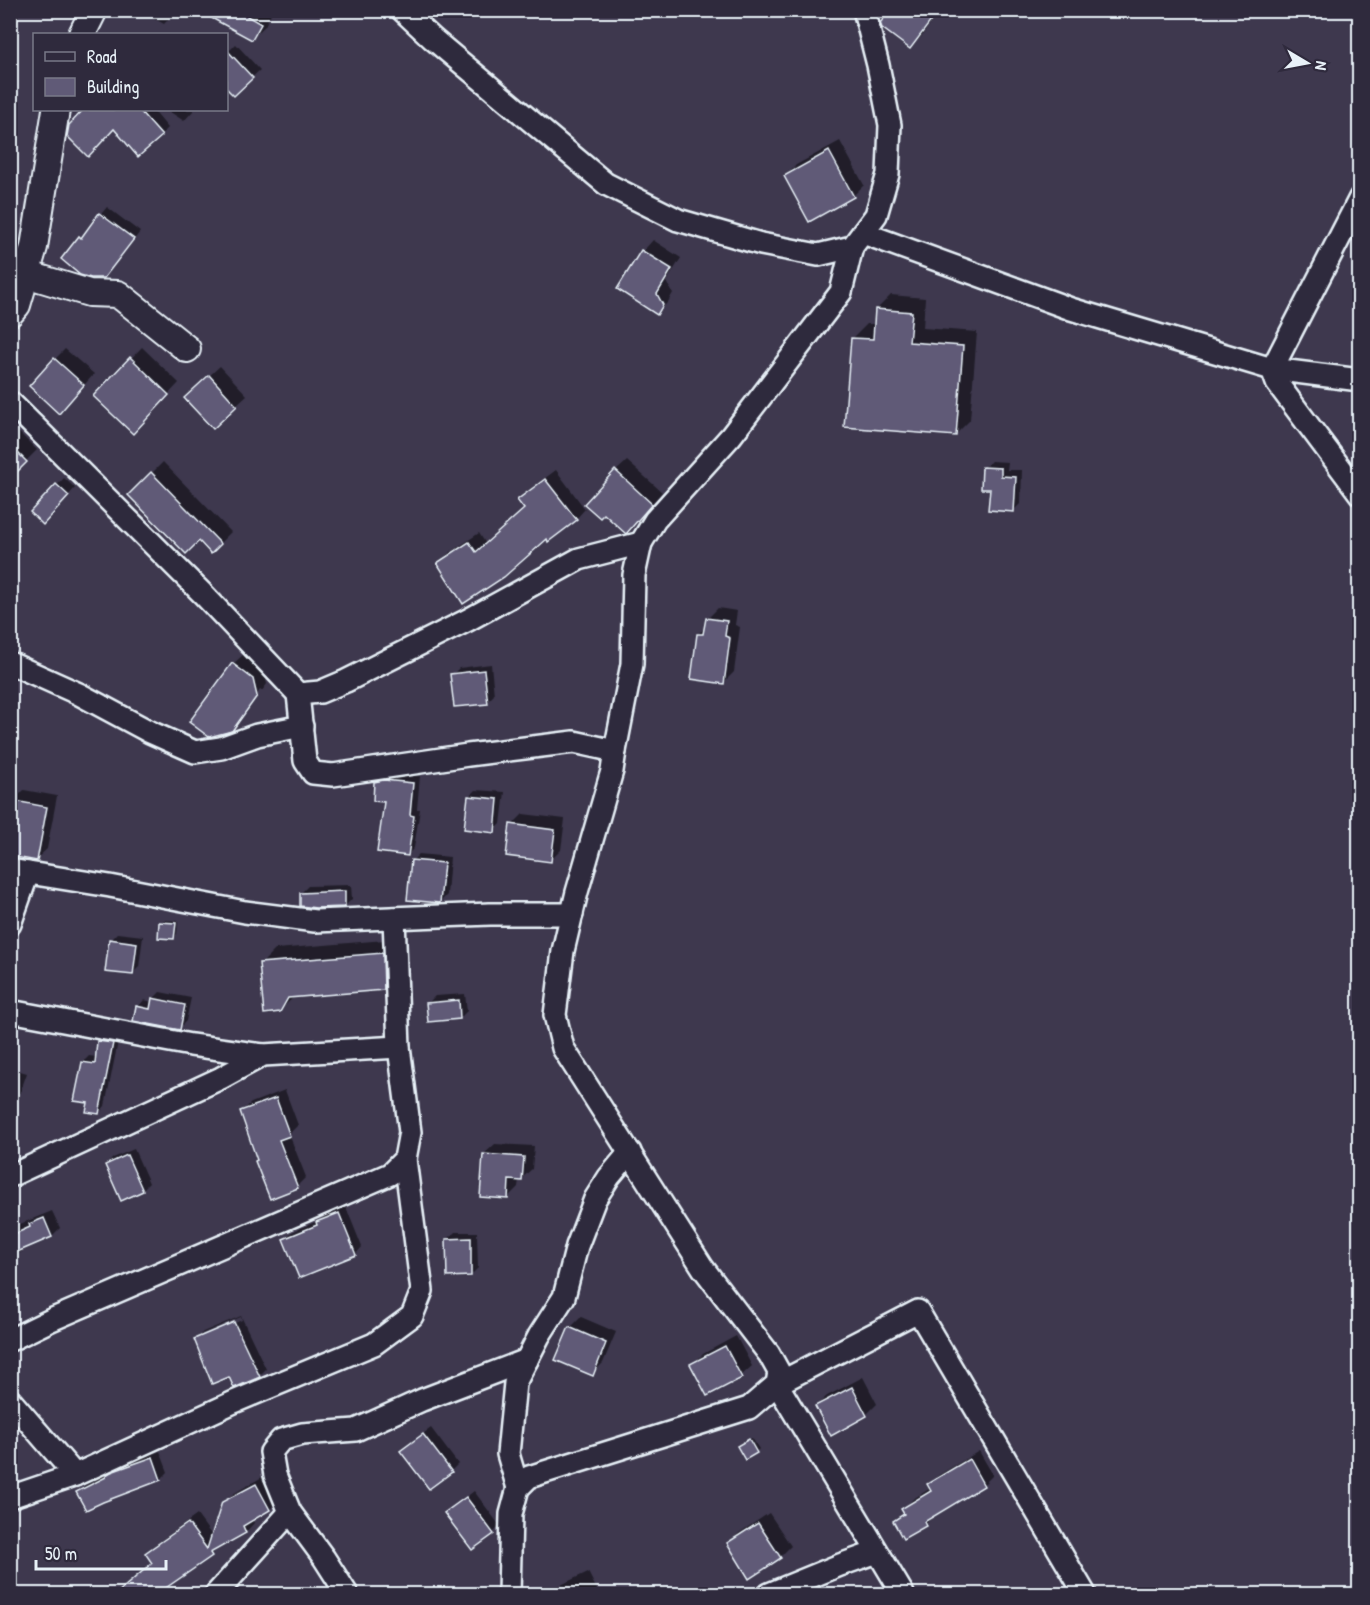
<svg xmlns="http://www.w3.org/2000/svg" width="1370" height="1605" font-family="'Patrick Hand',sans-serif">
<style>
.shadow{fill:#0007;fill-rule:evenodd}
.building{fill:#605a77;stroke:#e8f1f8;stroke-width:1.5}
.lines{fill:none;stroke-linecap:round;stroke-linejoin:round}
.minor-casing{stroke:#e8f1f8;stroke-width:26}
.tertiary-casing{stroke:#e8f1f8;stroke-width:30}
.minor{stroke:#2f2a3d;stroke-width:21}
.tertiary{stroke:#2f2a3d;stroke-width:26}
</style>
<rect width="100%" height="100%" fill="#3e384e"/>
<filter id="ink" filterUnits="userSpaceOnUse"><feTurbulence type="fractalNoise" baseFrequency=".0167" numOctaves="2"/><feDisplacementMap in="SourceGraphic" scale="12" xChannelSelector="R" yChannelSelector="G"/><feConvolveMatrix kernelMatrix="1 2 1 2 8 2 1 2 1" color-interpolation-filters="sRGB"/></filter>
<g filter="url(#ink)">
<g class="shadow">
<path d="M139 10H177L164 24Z"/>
<path d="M201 10 272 11 265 26 252 38Z"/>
<path d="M892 10H940L921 37 910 47Z"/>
<path d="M236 44 260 70 234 94 226 54Z"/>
<path d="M85 110H153L168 128 161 135 115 127 70 126Z"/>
<path d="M167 110H194L184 121Z"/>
<path d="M840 141 864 185 853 196 786 176 796 165Z"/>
<path d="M107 207 140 232 110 270 63 259Z"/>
<path d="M653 240 681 258 666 282 673 293 668 302 657 313 619 289 643 251Z"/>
<path d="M891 295 925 298 923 328 977 332 970 420 955 435 853 338 867 324H875L876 310Z"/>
<path d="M142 347 179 383 133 432 95 396Z"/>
<path d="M65 349 94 374 70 401 55 359Z"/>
<path d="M220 366 247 395 236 405 197 387Z"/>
<path d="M10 424 37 450 10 477Z"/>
<path d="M627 461 662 492 636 521 604 512 616 471Z"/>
<path d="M991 461 1008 462 1007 470H1022L1021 503 1014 510 991 488 984 468Z"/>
<path d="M163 462 231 532 211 552 199 539 130 495Z"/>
<path d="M556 470 585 509 576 519 547 537 438 563 448 554 479 533 486 544 525 508 519 500 529 490Z"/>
<path d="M64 478 75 488 50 516 32 512Z"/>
<path d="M718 608 737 611 735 625 740 627 734 672 724 682 698 634 706 627 707 619Z"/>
<path d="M244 654 263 668 267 684 262 691 260 690 237 721 233 664Z"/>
<path d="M491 664 494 695 487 702 452 675 459 668Z"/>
<path d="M392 774 420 776 417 809H420L414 848 407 855 386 801 376 782 383 775Z"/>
<path d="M24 790 57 796 47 849 36 859 13 801Z"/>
<path d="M476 790 505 792 501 824 494 831 469 797Z"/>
<path d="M523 814 565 819 561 850 550 861 512 825Z"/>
<path d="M419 854 450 857 447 895 440 902 412 861Z"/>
<path d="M351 885 352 899 345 906 301 893 308 886Z"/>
<path d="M164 920 178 921 177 934 174 937 161 923Z"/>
<path d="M117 933 143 936 139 967 132 974 110 940Z"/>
<path d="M397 939 398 974 383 988 295 996 279 1011 261 964 276 949Z"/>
<path d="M160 992 191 998 186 1021 179 1028 138 1007 144 1000 153 1002V999Z"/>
<path d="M465 994 467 1011 460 1018 428 1003 435 996Z"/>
<path d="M105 1035 119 1037 105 1106 99 1113 90 1102 83 1062 89 1056 97 1057 99 1041Z"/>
<path d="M10 1068 27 1073 16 1104 10 1110Z"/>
<path d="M285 1090 298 1125 289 1134 306 1177 297 1186 259 1159 241 1112 251 1103Z"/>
<path d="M495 1144 534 1146 532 1169 521 1179H519L518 1187 507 1198 484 1154Z"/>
<path d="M134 1149 149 1183 142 1190 106 1165 113 1158Z"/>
<path d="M346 1207 362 1247 356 1254 300 1276 285 1239 292 1232 320 1220 325 1216Z"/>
<path d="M52 1211 60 1228 52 1236 27 1246 21 1252 10 1257V1216L15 1226Z"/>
<path d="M455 1232H477L478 1268 471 1275 448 1239Z"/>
<path d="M241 1316 266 1369 259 1376 230 1375 196 1339 203 1332ZM241 1317 242 1320 202 1337V1334Z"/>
<path d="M581 1317 616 1332 603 1363 592 1374 570 1328Z"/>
<path d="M736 1336 752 1366 741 1376 692 1365 703 1354Z"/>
<path d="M863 1377 877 1404 866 1415 816 1406 827 1396Z"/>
<path d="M431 1428 458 1464 451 1471 409 1444Z"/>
<path d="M752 1438 759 1449 756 1452 742 1443Z"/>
<path d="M160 1451 168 1472 161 1479 78 1492 85 1485 109 1473 114 1468Z"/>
<path d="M979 1451 993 1475 983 1485 934 1515 925 1525 895 1522 904 1512 903 1509 913 1499 931 1488 929 1484 939 1475Z"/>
<path d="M264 1476 278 1501 270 1509 252 1519 254 1523 246 1532 219 1546 211 1555 163 1588 169 1594H125L122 1591 153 1563 147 1553 155 1545 197 1515 213 1537 224 1503 233 1494Z"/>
<path d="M474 1491 500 1526 493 1533 453 1507Z"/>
<path d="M769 1513 791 1546 780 1557 729 1543 739 1533Z"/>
<path d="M588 1572 599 1594H544L546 1592Z"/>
<path d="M822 1590 825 1594H815Z"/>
</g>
<g class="building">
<path d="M197 10H250L247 16 261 24 252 40Z"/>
<path d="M890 10H925L934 17 910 49 882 28 880 23Z"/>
<path d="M226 49 253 78 234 96 226 88Z"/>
<path d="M83 110H139L162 136 138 157 114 129 88 157 67 136 69 125Z"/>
<path d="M829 151 854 197 809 222 784 176Z"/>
<path d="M99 213 134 239 104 278H91L80 275 61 259 79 236 81 238Z"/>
<path d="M641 250 672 269 657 294 663 305 657 315 617 289Z"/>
<path d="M875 309 912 312 909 342 963 346 956 436 844 427 851 338 873 339Z"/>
<path d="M130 357 169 395 133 434 93 396Z"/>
<path d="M54 358 84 385 59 414 29 386Z"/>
<path d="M209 375 237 406 213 429 184 398Z"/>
<path d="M10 445 27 462 10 479Z"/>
<path d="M982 467 1001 468V476L1016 477 1014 512 988 510 990 489H981Z"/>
<path d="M615 470 652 504 626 534 604 514 600 518 584 504Z"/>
<path d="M151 472 221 544 211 554 199 541 186 554 128 495Z"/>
<path d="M545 479 577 520 548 542 547 539 504 577 463 604 437 563 469 542 476 552 524 509 517 500Z"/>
<path d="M56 484 69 496 43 525 30 512Z"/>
<path d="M706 618 727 621 725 636 730 638 724 684 691 679 697 634H703Z"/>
<path d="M232 663 253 679 257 696 232 731 209 737 189 722Z"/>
<path d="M484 670 488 704 454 707 450 674Z"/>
<path d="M384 780 413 783 410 815 414 816 408 856 377 852 384 802 373 801 374 782Z"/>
<path d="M468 796 498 799 495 833 464 829Z"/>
<path d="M10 800 47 807 37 861 10 856Z"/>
<path d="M510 824 555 830 551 862 506 856Z"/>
<path d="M411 860 444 863 440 903 407 900Z"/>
<path d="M345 891V907L316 908 300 906V893Z"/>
<path d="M159 922 176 923 174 939 158 938Z"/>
<path d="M109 939 137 943 133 975 105 972Z"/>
<path d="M383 953 384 990 288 998 280 1012 264 1014 259 963Z"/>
<path d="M152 998 185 1005 180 1030 133 1021 136 1006 150 1009Z"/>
<path d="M459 1000 460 1019 428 1022 426 1003Z"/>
<path d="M97 1041 113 1043 99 1114 86 1112 88 1103 74 1101 82 1062 95 1064Z"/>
<path d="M276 1098 290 1136 279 1140 298 1188 270 1199 255 1161 257 1160 240 1111Z"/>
<path d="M483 1154 524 1157 522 1181 509 1180 508 1199 480 1197Z"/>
<path d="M127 1155 143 1191 121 1201 105 1165Z"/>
<path d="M339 1213 356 1255 299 1278 283 1239 317 1225 316 1222Z"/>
<path d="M44 1218 52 1237 10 1255V1236L30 1227 29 1224Z"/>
<path d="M471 1238V1276L447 1277 446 1239Z"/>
<path d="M234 1322 260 1377 234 1388 229 1377 212 1384 194 1339Z"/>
<path d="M569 1327 606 1343 593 1376 555 1360Z"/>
<path d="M725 1346 742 1378 707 1396 690 1364Z"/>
<path d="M852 1387 867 1416 831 1436 815 1406Z"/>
<path d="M423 1434 452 1472 429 1489 400 1451Z"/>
<path d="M749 1439 757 1453 745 1460 737 1446Z"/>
<path d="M153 1457 161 1480 103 1502 86 1510 76 1492 106 1477V1475L111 1472Z"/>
<path d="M969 1459 984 1486 924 1522 926 1526 903 1539 893 1521 904 1514 901 1509 931 1491 927 1484Z"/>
<path d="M256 1484 270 1510 243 1526 246 1533 210 1553 212 1556 157 1594H116L152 1563 145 1553 188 1523 207 1549 222 1502Z"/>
<path d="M466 1497 494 1534 472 1550 444 1513Z"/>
<path d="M758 1523 781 1558 749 1579 727 1543Z"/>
</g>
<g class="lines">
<g class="minor-casing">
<g id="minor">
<path d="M402 10 433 39 606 184 678 220 761 244 818 255 852 247 876 215 888 174 890 125 878 65 864 10"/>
<path d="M1360 198 1272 369 1277 383 1360 494"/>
<path d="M863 233 1071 309 1272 369 1360 380"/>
<path d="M10 402 203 594 298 694 320 692 346 681 468 620 579 559 641 543"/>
<path d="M10 663 79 694 150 732 195 752 221 748 257 735 302 726"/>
<path d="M298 694 305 761 313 773 333 775 468 755 574 742 615 751"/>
<path d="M10 870 110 886 245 912 315 921 490 914H572"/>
<path d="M10 924 28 873"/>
<path d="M10 1011 191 1045 263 1055"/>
<path d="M10 1176 221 1078 263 1055 399 1047"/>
<path d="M10 1340 51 1320 390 1174 405 1159 410 1132 399 1047 394 918"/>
<path d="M10 1400 75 1475"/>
<path d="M518 1488 508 1454 515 1383 539 1336 564 1297 577 1246 595 1199 609 1177 630 1152"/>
<path d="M10 1497 75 1475 234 1402 374 1344 412 1316 422 1291 405 1159"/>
<path d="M216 1594 290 1512"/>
<path d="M347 1594 324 1558 290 1512 275 1475 271 1452 281 1440 302 1434 356 1430 422 1400 527 1360"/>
<path d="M509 1594 511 1514 518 1488 529 1477 749 1408 777 1384 779 1372 769 1354 703 1268 563 1048 555 1015 563 951 577 892 612 771 615 751 632 664 634 575 641 543 655 520 731 436 841 292 852 247"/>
<path d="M769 1594 840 1565 877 1552"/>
<path d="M903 1594 777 1384 918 1311 1085 1594"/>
</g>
</g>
<g class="tertiary-casing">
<g id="tertiary">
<path d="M82 34 94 10"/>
<path d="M26 274 89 293 118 294 187 349"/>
<path d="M10 313 17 305 34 247 56 110"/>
</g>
</g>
<use href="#minor" class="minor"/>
<use href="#tertiary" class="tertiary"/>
</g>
</g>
<rect width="1370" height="1605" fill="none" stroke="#2f2a3d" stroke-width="36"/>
<rect x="18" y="18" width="1334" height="1569" fill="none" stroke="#e8f1f8" stroke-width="2" filter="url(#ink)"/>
<rect x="33" y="33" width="195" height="78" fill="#2f2a3d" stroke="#797a88" stroke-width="1.5"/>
<rect x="45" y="52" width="30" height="9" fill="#2f2a3d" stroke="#797a88" stroke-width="1.5"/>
<text x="87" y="63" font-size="18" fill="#e8f1f8">Road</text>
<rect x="45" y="78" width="30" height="18" fill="#605a77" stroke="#797a88" stroke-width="1.5"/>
<text x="87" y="93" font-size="18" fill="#e8f1f8">Building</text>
<g transform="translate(1307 63) rotate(100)" stroke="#2f2a3d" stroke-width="4.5" paint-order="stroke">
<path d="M0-4.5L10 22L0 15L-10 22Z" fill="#e8f1f8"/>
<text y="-9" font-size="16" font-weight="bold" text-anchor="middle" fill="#e8f1f8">N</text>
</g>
<path d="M36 1560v9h130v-9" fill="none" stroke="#e8f1f8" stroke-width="3"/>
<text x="45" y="1560" font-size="18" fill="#e8f1f8" stroke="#2f2a3d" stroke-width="4.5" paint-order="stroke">50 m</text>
</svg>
